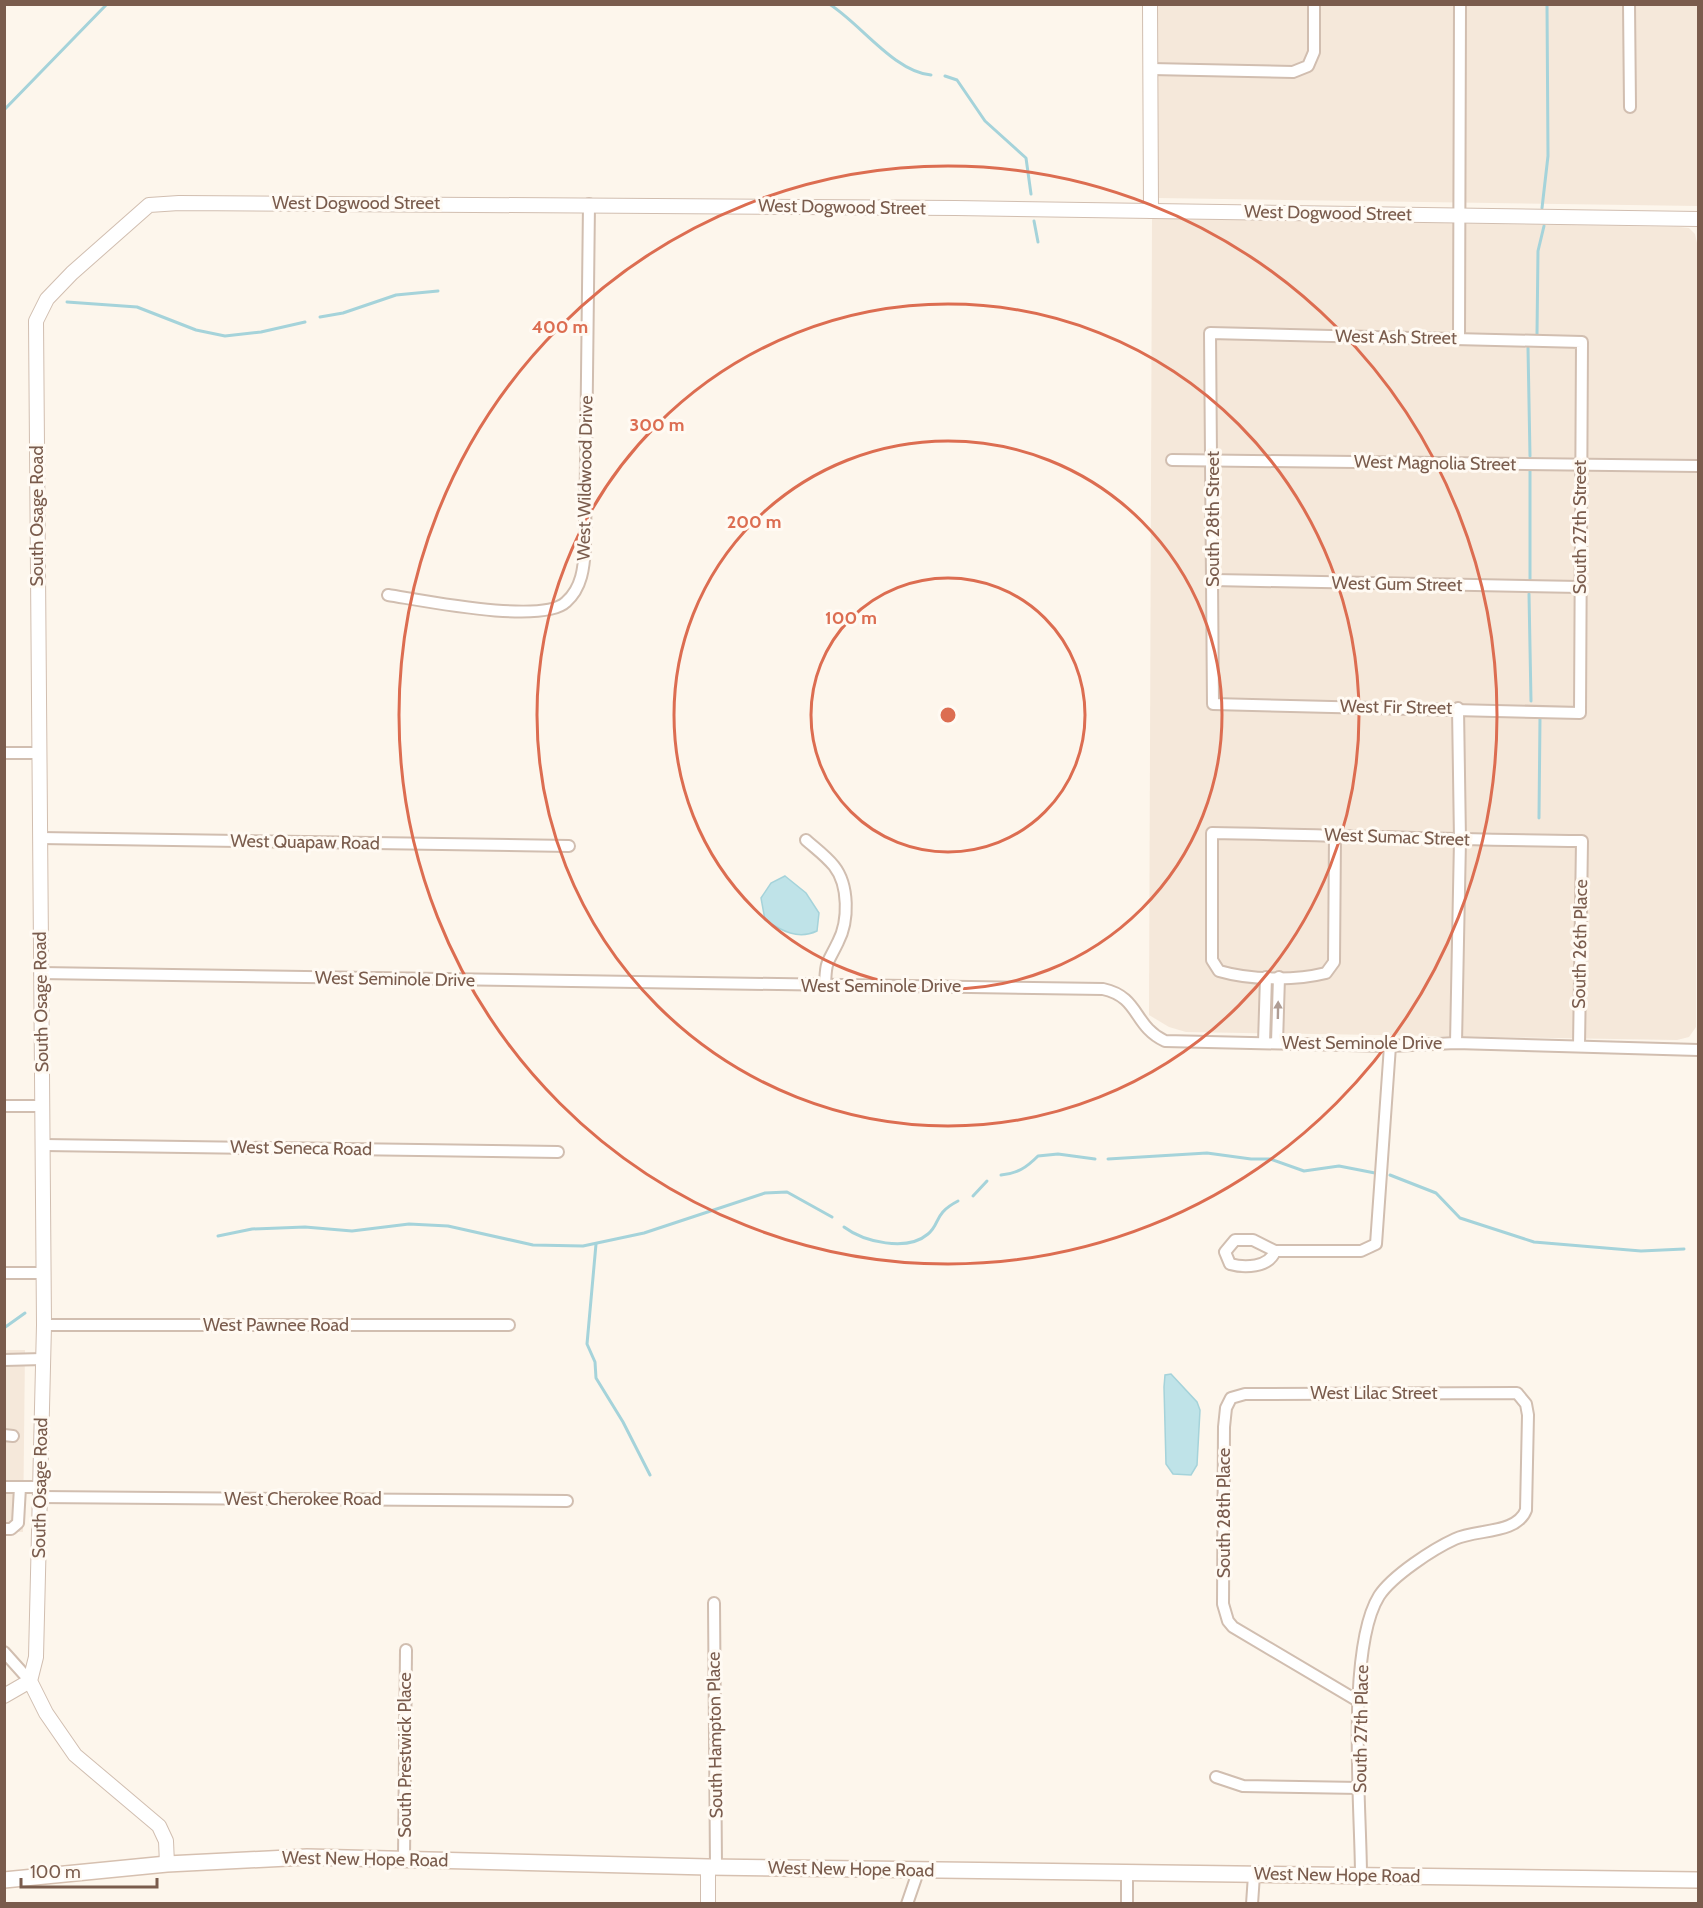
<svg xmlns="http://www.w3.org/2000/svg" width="1703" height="1908" font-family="Cabin,sans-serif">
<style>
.residential{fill:#f5e8da}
.water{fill:#bfe3e8;stroke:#a5d3da;stroke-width:1.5}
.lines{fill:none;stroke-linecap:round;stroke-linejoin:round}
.stream{stroke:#a5d3da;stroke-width:3}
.minor-casing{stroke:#d1beb0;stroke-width:14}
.tertiary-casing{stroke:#d1beb0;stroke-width:16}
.secondary-casing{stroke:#d6c0b0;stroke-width:18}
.minor{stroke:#fff;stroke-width:10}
.tertiary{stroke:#fff;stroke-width:14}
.secondary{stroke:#fff;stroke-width:15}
.oneway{fill:#af9d94}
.ring{fill:none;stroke:#dc6d51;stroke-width:3}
.labels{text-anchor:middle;stroke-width:6;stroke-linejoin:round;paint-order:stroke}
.street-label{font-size:18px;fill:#7a5c4d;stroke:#fffaf3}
.centre{fill:#dc6d51;stroke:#fffaf3;stroke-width:3}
.ring-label{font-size:18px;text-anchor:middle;font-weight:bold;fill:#dc6d51;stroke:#fffaf3;stroke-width:6;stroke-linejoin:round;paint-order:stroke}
</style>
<rect width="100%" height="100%" fill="#fdf6ec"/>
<g class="residential">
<path d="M1243 4 1698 5V206L1158 198 1156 5Z"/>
<path d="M1152 218 1680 227 1689 228 1695 234 1697 243 1696 1027 1689 1037 1677 1040 1186 1032 1169 1027 1149 1015Z"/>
<path d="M4 1350H25L23 1532H5Z"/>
</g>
<g class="water">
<path d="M785 876 806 893 819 913 817 931C798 940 782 931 765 920L761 898 771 883Z"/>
<path d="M1171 1374 1197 1402 1200 1410 1197 1465 1191 1475 1173 1474 1166 1464 1164 1387 1165 1375Z"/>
</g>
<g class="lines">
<g class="stream">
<path d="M829 4C859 22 894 72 931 75"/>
<path d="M945 76 957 80 985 121 1026 158 1031 194"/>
<path d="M4 110 107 4"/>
<path d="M1542 208 1548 156 1547 4"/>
<path d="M1034 221 1038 242"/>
<path d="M67 302 137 307 196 330 225 336 261 332 305 322"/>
<path d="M320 317 343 313 396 295 438 291"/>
<path d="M1537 334 1538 251 1544 226"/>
<path d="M1528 348 1530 456"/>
<path d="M1530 471V579"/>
<path d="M1529 594 1531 701"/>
<path d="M1539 818 1540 717"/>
<path d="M1108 1159 1207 1153 1251 1159H1270L1304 1171 1339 1166 1375 1173"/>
<path d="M1001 1175C1018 1173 1026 1168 1038 1156L1058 1154 1095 1159"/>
<path d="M1390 1175 1436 1193 1460 1218 1534 1242 1641 1251 1684 1249"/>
<path d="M973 1196 987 1181"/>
<path d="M844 1227C864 1242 907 1252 928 1234 941 1223 933 1214 958 1201"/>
<path d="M218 1236 252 1229 305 1227 352 1231 409 1224 448 1226 533 1245 583 1246 644 1233 765 1193 787 1192 832 1217"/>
<path d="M596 1244 587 1344 595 1362 596 1378 623 1422 650 1475"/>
<path d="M4 1328 25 1313"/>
</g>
<g class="minor-casing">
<g id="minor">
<path d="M1629 4 1630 107"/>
<path d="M1151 69 1293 72 1308 66 1314 52V4"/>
<path d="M1210 333 1582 342 1580 713 1213 704Z"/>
<path d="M1459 339 1460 4"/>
<path d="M1172 460 1698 466"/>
<path d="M1213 580 1580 587"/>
<path d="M388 595C421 600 542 625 566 602 582 588 584 567 585 547L589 204"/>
<path d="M4 753H39"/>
<path d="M1335 835 1334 962 1326 973C1294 981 1250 980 1219 971L1212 960V833C1335 835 1459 840 1582 841L1579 1046"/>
<path d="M40 838 569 846"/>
<path d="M806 840C815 848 826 856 834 866 849 885 849 921 838 942 827 965 826 959 825 986"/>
<path d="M40 973 1103 989C1140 997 1133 1026 1165 1041L1390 1046 1456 1043 1698 1050"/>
<path d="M1264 1043 1266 977"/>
<path d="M1277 1043 1279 977"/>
<path d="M1456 1043 1460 840 1458 708"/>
<path d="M4 1106H43"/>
<path d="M44 1145 558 1152"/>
<path d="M1275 1251C1269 1268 1244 1268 1230 1264L1225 1252 1235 1240H1253L1275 1251H1361L1376 1244 1390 1046"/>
<path d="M4 1273H42"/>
<path d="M44 1325H509"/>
<path d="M4 1360 43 1359"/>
<path d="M4 1435 13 1436"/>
<path d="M4 1487H39"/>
<path d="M39 1497 567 1501"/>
<path d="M4 1529H11L18 1523 20 1487"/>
<path d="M714 1603 716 1867"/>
<path d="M4 1652 30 1681"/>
<path d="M1358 1701 1233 1627 1228 1621 1223 1604 1224 1427 1226 1408 1231 1398 1245 1394 1517 1393 1526 1404 1528 1415 1526 1510C1517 1534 1477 1529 1455 1539 1433 1549 1392 1576 1379 1596 1346 1649 1361 1810 1361 1876"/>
<path d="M1216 1777 1243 1786 1360 1788"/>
<path d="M404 1859 406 1650"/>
<path d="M1127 1873V1904"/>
<path d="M907 1904 919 1869"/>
<path d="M1252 1904 1254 1875"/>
</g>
</g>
<g class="tertiary-casing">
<g id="tertiary">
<path d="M1150 4 1151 211"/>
<path d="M4 1696 30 1681"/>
<path d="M167 1864 166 1841 159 1826 75 1755 46 1713 30 1681 36 1657 44 1325 36 321 47 299 72 273 149 205 179 203 955 208 1698 219"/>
<path d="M708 1904V1867"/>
</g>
</g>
<g class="secondary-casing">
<path id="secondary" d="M4 1880 167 1864 307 1857 708 1867 1698 1880"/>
</g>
<use href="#minor" class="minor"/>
<use href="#tertiary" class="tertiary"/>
<use href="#secondary" class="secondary"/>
</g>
<defs><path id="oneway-solid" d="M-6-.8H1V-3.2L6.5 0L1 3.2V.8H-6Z" transform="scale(1.5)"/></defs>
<use class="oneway" href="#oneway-solid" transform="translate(1278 1010) rotate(-89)"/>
<g class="ring">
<circle cx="948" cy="715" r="137"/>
<circle cx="948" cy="715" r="274"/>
<circle cx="948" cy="715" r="411"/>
<circle cx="948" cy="715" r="549"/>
</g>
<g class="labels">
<g class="street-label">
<text x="356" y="209">West Dogwood Street</text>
<text transform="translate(842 207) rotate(1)" y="6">West Dogwood Street</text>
<text transform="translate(1328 213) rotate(1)" y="6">West Dogwood Street</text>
<text transform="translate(1396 337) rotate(1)" y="6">West Ash Street</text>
<text transform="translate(1435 463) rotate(1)" y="6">West Magnolia Street</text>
<text transform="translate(585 478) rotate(-89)" y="6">West Wildwood Drive</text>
<text transform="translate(37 516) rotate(-90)" y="6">South Osage Road</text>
<text transform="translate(1213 519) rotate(-90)" y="6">South 28th Street</text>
<text transform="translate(1580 527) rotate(-90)" y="6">South 27th Street</text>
<text transform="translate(1397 584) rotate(1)" y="6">West Gum Street</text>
<text transform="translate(1396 707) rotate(1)" y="6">West Fir Street</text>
<text transform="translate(1397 837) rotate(2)" y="6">West Sumac Street</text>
<text transform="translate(305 842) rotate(1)" y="6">West Quapaw Road</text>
<text transform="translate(1580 944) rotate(-89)" y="6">South 26th Place</text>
<text transform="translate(395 979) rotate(1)" y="6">West Seminole Drive</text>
<text x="881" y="992">West Seminole Drive</text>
<text transform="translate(41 1002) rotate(-91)" y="6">South Osage Road</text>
<text x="1362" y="1049">West Seminole Drive</text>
<text transform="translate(301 1148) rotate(1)" y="6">West Seneca Road</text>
<text x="276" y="1331">West Pawnee Road</text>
<text x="1374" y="1399">West Lilac Street</text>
<text transform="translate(40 1488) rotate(-89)" y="6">South Osage Road</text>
<text x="303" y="1505">West Cherokee Road</text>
<text transform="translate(1224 1513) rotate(-90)" y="6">South 28th Place</text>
<text transform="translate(1361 1729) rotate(-89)" y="6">South 27th Place</text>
<text transform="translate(715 1735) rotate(-91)" y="6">South Hampton Place</text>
<text transform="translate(405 1755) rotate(-90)" y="6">South Prestwick Place</text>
<text transform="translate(365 1859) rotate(1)" y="6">West New Hope Road</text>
<text transform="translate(851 1869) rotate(1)" y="6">West New Hope Road</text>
<text transform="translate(1337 1875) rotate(1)" y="6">West New Hope Road</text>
</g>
</g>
<circle cx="948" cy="715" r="9" class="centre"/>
<g class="ring-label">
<text x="560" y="333">400 m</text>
<text x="657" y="431">300 m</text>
<text x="754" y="528">200 m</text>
<text x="851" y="624">100 m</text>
</g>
<rect width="1703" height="1908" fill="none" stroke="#7a5c4d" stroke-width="12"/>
<path d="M21 1878v9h136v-9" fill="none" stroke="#7a5c4d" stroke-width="3"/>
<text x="30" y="1878" font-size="18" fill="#7a5c4d" stroke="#fffaf3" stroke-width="4.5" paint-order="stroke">100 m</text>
</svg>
